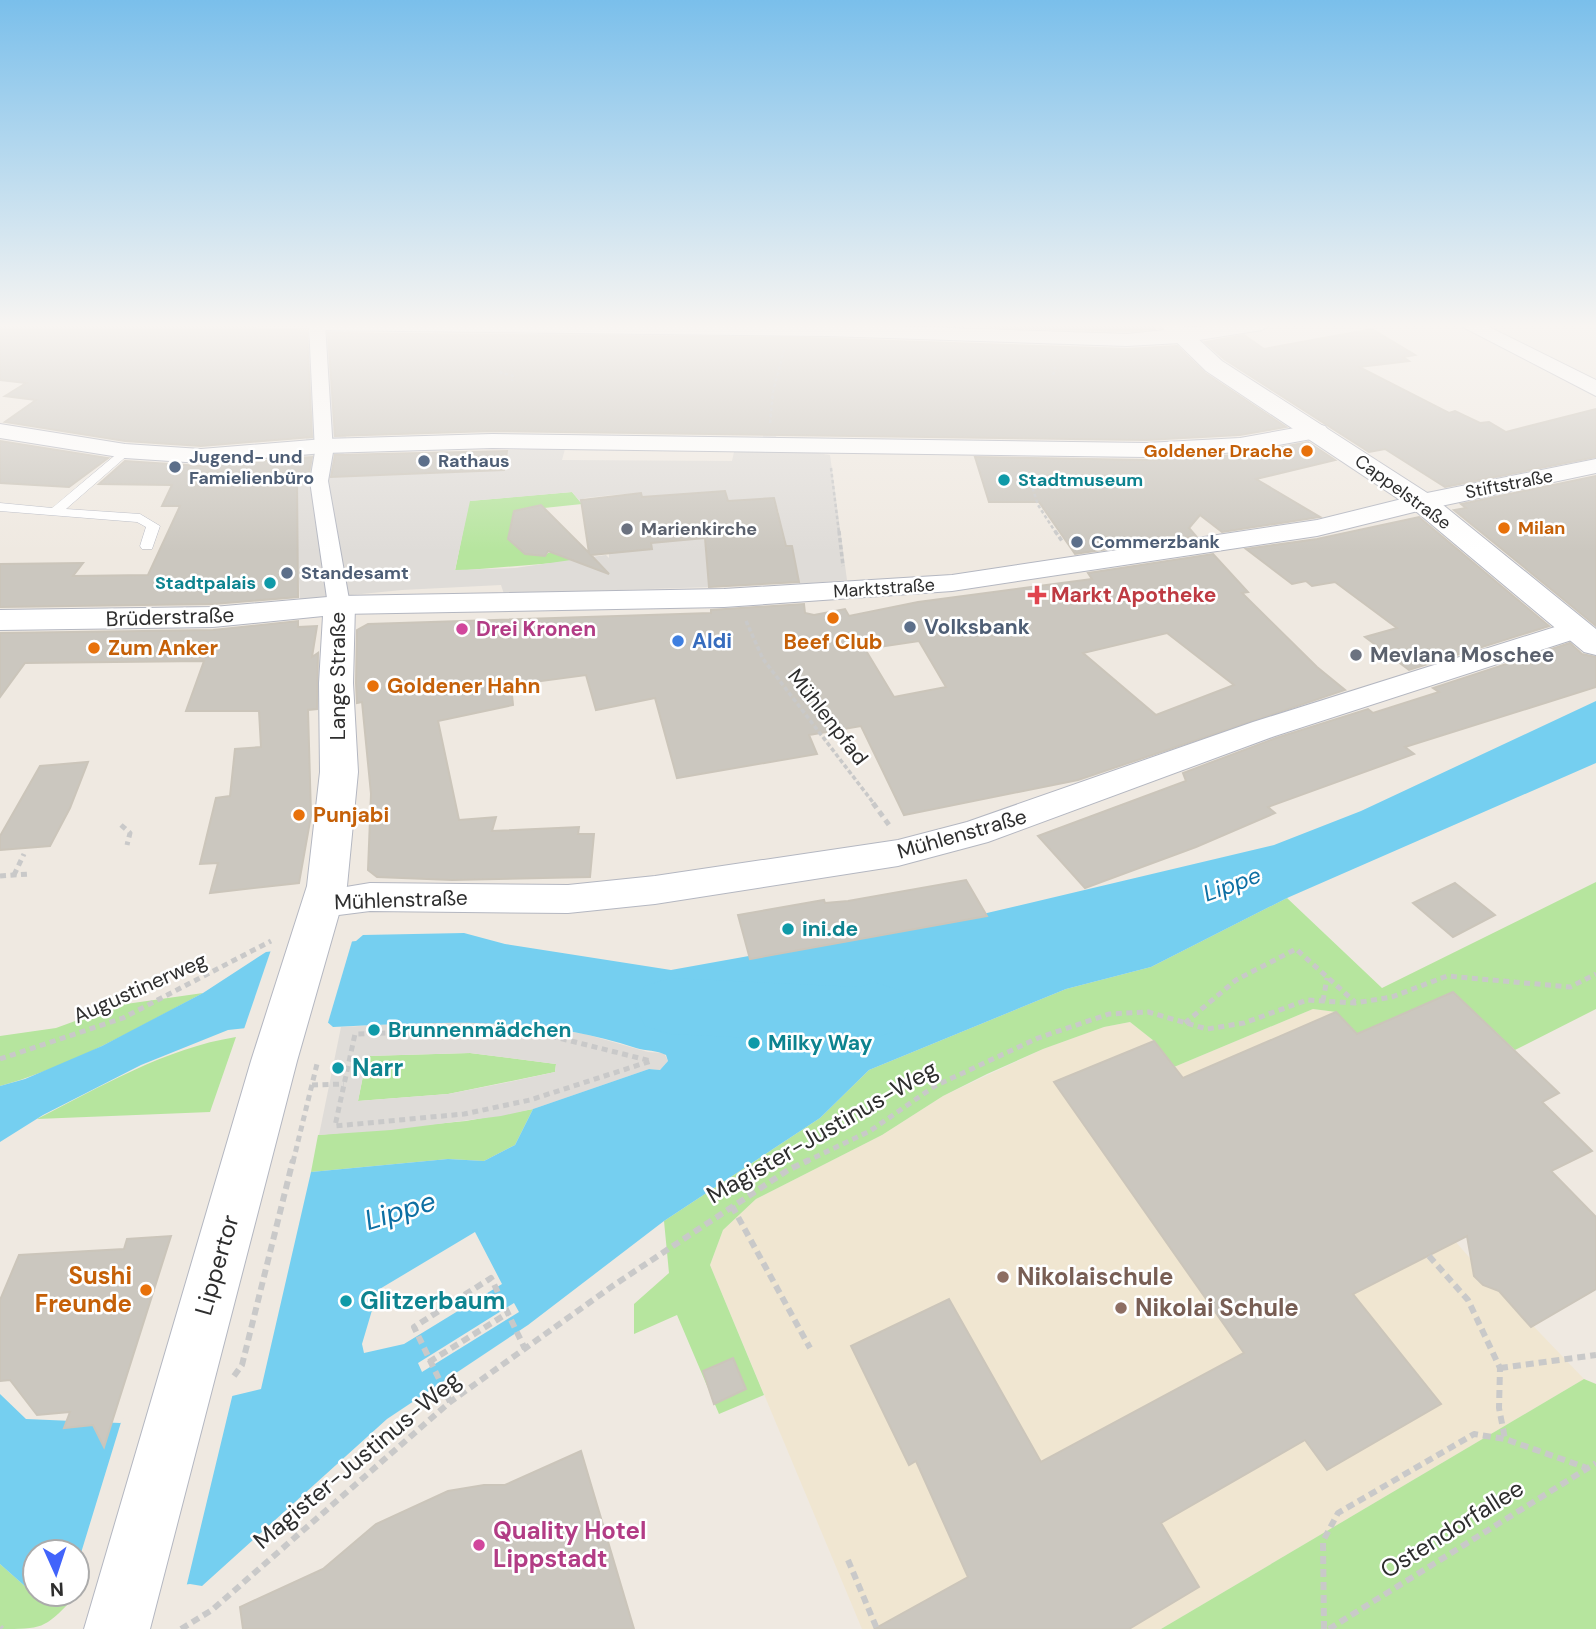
<svg xmlns="http://www.w3.org/2000/svg" width="1596" height="1629" font-family="'DM Sans',sans-serif">
<style>
.education{fill:#f0e6d1}
.green{fill:#b6e59e}
.plaza{fill:#dfdcd8;fill-rule:evenodd}
.water{fill:#75cff0;fill-rule:evenodd}
.pier{fill:#efe9e1}
.lines{fill:none;stroke-linecap:round;stroke-linejoin:round}
.river{fill:#75cff0;fill-rule:evenodd}
.building{fill:#cbc7bf;stroke:#cbc5ba;stroke-width:2;fill-rule:evenodd}
.service-casing{stroke:#b4b7c1;stroke-width:1}
.pedestrian-casing{stroke:#b4b7c1;stroke-width:2}
.minor-casing{stroke:#b4b7c1;stroke-width:2}
.tertiary-casing{stroke:#b4b7c1;stroke-width:2}
.path-far3{stroke:#c9c9c9;stroke-width:2.5;stroke-dasharray:3.5 2.5;stroke-linecap:butt}
.path-far2{stroke:#c9c9c9;stroke-width:3.5;stroke-dasharray:4.5 2.5;stroke-linecap:butt}
.path-far1{stroke:#c9c9c9;stroke-width:5;stroke-dasharray:6 4.5;stroke-linecap:butt}
.path{stroke:#c9c9c9;stroke-width:6;stroke-dasharray:8 5;stroke-linecap:butt}
.service{fill:#fff;fill-rule:evenodd}
.pedestrian{fill:#fff;fill-rule:evenodd}
.minor{fill:#fff;fill-rule:evenodd}
.tertiary{fill:#fff;fill-rule:evenodd}
.food-dot{fill:#e8710a;stroke:#fff;stroke-width:2.5}
.service-dot{fill:#5c6f8a;stroke:#fff;stroke-width:2.5}
.culture-dot{fill:#0f9aa8;stroke:#fff;stroke-width:2.5}
.worship-dot{fill:#6b7280;stroke:#fff;stroke-width:2.5}
.health-dot{fill:#e0444e;stroke:#fff;stroke-width:2.5}
.hotel-dot{fill:#d1479c;stroke:#fff;stroke-width:2.5}
.shop-dot{fill:#3f7fe0;stroke:#fff;stroke-width:2.5}
.education-dot{fill:#8d6e63;stroke:#fff;stroke-width:2.5}
.labels{text-anchor:middle;stroke-width:5;stroke-linejoin:round;paint-order:stroke}
.far-food-label{font-size:18px;font-weight:bold;fill:#c56008;stroke:#fff;text-anchor:end}
.far-service-label{font-size:18px;font-weight:bold;fill:#4e5e75;stroke:#fff;text-anchor:start}
.far-culture-label{font-size:18px;font-weight:bold;fill:#0d838f;stroke:#fff;text-anchor:start}
.far-street-label{font-size:18px;fill:#2e2e2e;stroke:#fff}
.far-worship-label{font-size:18px;font-weight:bold;fill:#5b616d;stroke:#fff;text-anchor:start}
.health-label{font-size:21px;font-weight:bold;fill:#be3a42;stroke:#fff;text-anchor:start}
.street-label{font-size:21px;fill:#2e2e2e;stroke:#fff}
.service-label{font-size:21px;font-weight:bold;fill:#4e5e75;stroke:#fff;text-anchor:start}
.hotel-label{font-size:21px;font-weight:bold;fill:#b23c85;stroke:#fff;text-anchor:start}
.shop-label{font-size:21px;font-weight:bold;fill:#366cbe;stroke:#fff;text-anchor:start}
.food-label{font-size:21px;font-weight:bold;fill:#c56008;stroke:#fff;text-anchor:start}
.worship-label{font-size:21px;font-weight:bold;fill:#5b616d;stroke:#fff;text-anchor:start}
.culture-label{font-size:21px;font-weight:bold;fill:#0d838f;stroke:#fff;text-anchor:start}
.water-label{font-size:23px;font-style:italic;fill:#0d6fa3;stroke:#fff}
.near-culture-label{font-size:24px;font-weight:bold;fill:#0d838f;stroke:#fff;text-anchor:start}
.near-street-label{font-size:24px;fill:#2e2e2e;stroke:#fff}
.near-food-label{font-size:24px;font-weight:bold;fill:#c56008;stroke:#fff;text-anchor:end}
.near-education-label{font-size:24px;font-weight:bold;fill:#785e54;stroke:#fff;text-anchor:start}
.near-hotel-label{font-size:24px;font-weight:bold;fill:#b23c85;stroke:#fff;text-anchor:start}
.near-water-label{font-size:28px;font-style:italic;fill:#0d6fa3;stroke:#fff}
</style>
<rect width="100%" height="100%" fill="#efe9e1"/>
<path class="education" d="M1452 991 1559 1093 1542 1101 1592 1151 1551 1172 1455 1241 1475 1264 1473 1270 1477 1281 1487 1287 1497 1288 1584 1379 1161 1629H862L710 1265 723 1230 756 1199 882 1135 943 1096 1043 1049 1104 1027 1130 1022 1154 1041 1174 1067 1313 1009 1336 1012 1443 996Z"/>
<g class="green">
<path d="M572 492 582 504 544 508 539 505 512 543 520 542 545 556 548 553 575 550 572 560 578 558V561L455 571 469 501Z"/>
<path d="M1596 882V1009L1515 1050 1452 992 1357 1034 1336 1012 1313 1009 1174 1067 1154 1041 1130 1022 1104 1027 1043 1049 987 1074 943 1096 882 1135 756 1199 723 1230 710 1265 764 1395 719 1414 677 1315 634 1334V1304L669 1273 664 1221 820 1118 869 1070 1066 989 1151 967 1287 898 1382 988Z"/>
<path d="M767 985 802 989 793 1018 760 1036 751 1006Z"/>
<path d="M203 993C137 1028 72 1066 0 1086V1036L56 1028 119 1005Z"/>
<path d="M236 1037 210 1112 37 1119C100 1087 166 1048 236 1037Z"/>
<path d="M470 1053 556 1064 555 1072 448 1094 358 1101 367 1056Z"/>
<path d="M533 1109 515 1145 484 1161 448 1159 311 1172 318 1135 466 1121Z"/>
<path d="M1584 1379 1596 1384V1629H1161Z"/>
<path d="M0 1564 27 1588 35 1590V1594L72 1600C44 1629 42 1629 0 1629Z"/>
</g>
<g class="plaza">
<path d="M230 324H686L839 333V340L778 410 776 437H763L765 402 779 338 342 330 340 346 346 439 340 477 504 468 507 450 565 449 562 460 732 461 734 452H811L830 455 847 580 799 584 792 546 707 559 709 587 504 594 501 585 402 590 300 600 296 519 298 480 306 443V331L227 327ZM725 491 728 501 774 498 779 513 651 543V549L609 553V558L606 555 515 568 455 570 470 501 572 492 582 504 581 500 585 498 613 495 641 493 642 499Z"/>
<path d="M463 1021 525 1025 585 1034 648 1052 664 1053 668 1061 660 1070 649 1069 533 1109 501 1116 391 1130 319 1135 341 1027ZM470 1053 556 1064 555 1072 504 1083 448 1094 358 1101 367 1056Z"/>
</g>
<path class="water" d="M1596 701V763L1287 898 1151 967 1066 989 869 1070 820 1118 664 1221 528 1325 387 1419 202 1586 190 1584 72 1600 49 1594H77V1552H35V1590L27 1588 0 1564V1394L26 1419 120 1423 261 1389 311 1172 448 1159 484 1161 515 1145 533 1109 649 1069 660 1070 668 1061 666 1055C657 1050 646 1051 636 1048 537 1015 435 1022 333 1027L325 1020 228 1030 141 1065 43 1115 0 1142V1086L25 1079 102 1046 203 993 266 952 356 941 363 935 464 933 505 944 671 970 987 913 1274 845 1361 811ZM768 985 802 990 793 1017 760 1036 751 1006ZM475 1232 502 1284 404 1344 364 1353 362 1344 378 1290ZM514 1303 519 1312 422 1372 418 1363Z"/>
<g class="pier">
<path d="M353 938 327 1026 243 1032 272 947Z"/>
<path d="M233 1393 186 1588 66 1602 68 1594H77V1566L122 1419Z"/>
</g>
<g class="lines">
<path class="river" d="M670 978 859 987 874 982 899 990 909 1010 899 1030 859 1043 670 1034 645 1026 635 1006 645 986Z"/>
</g>
<g class="building">
<path d="M0 324H173L307 331 312 437 201 446 125 441 5 422 36 400 5 396 26 383 0 380Z"/>
<path d="M988 324H1151L1154 329 1127 331 989 327Z"/>
<path d="M1372 329 1415 355 1403 357 1409 361 1359 367 1449 413 1455 411 1480 423 1489 422 1506 432 1596 409V457L1445 487 1385 449 1369 452 1224 359 1205 342 1244 335 1264 349Z"/>
<path d="M328 333 807 338 1127 349 1177 346 1205 373 1286 427 1240 435 1146 440 492 431 335 436Z"/>
<path d="M0 441 108 458 69 487 0 483Z"/>
<path d="M1308 442 1335 460 1256 479 1320 517 1222 532 1200 515 1189 528 1196 536 1075 554 1039 502H989L975 457 1146 460 1240 455Z"/>
<path d="M507 451 504 470 331 477 335 455Z"/>
<path d="M312 457 308 478 297 479 298 597 213 604 0 607V564L83 563 73 576 148 575 180 506H162L172 485 99 484 125 461 201 466Z"/>
<path d="M1596 476V626L1454 510 1466 508 1461 504Z"/>
<path d="M725 491 728 501 774 498 786 546H792L799 582 709 587 705 538 651 543 652 549 591 555 609 574 548 551 545 556 525 554 508 539 514 511 541 505 589 553 581 500 641 493 642 497Z"/>
<path d="M1419 517 1549 626 1409 670 1365 637 1397 628 1335 582 1312 586 1306 581 1292 584 1246 549 1317 539Z"/>
<path d="M1213 554 1248 592 1242 593 1317 667 1345 690 1078 780 904 815 861 726 809 735 817 754 677 778 655 698 596 710 586 675 511 685 513 705 438 721 459 820 496 817 492 831 579 827 578 834H594L590 877 452 880 377 877 368 870 371 794 362 702 357 703 356 683 357 630 368 624 711 613V610L804 604 805 613 814 615 845 609 849 616 918 602 1092 579 1088 573ZM1167 633 1234 685 1156 715 1083 653ZM919 641 946 687 894 697 865 649Z"/>
<path d="M298 621V627L317 626 312 657 318 653 317 709 308 710 311 816 299 883 210 893 218 863 200 864 216 798 230 796 235 749 261 747 259 711H186L204 661 25 663 0 697V633L213 630Z"/>
<path d="M1570 643 1582 654 1596 657V687L1405 747 1414 754 1268 807 1275 813 1196 847 1085 888 1038 836 1186 781 1183 773 1276 738 1368 709 1373 713 1439 692 1433 688Z"/>
<path d="M88 762 70 808 50 846 0 850V836L40 766Z"/>
<path d="M966 880 987 916 750 959 738 915 824 900 825 903 848 901Z"/>
<path d="M1455 883 1495 915 1453 937 1413 903Z"/>
<path d="M1453 992 1559 1093 1542 1102 1592 1151 1551 1171 1596 1217V1289L1531 1327 1499 1291 1483 1285 1474 1276 1467 1236 1353 1294 1441 1404 1327 1470 1305 1440 1161 1523 1199 1587 1129 1629H874L968 1577 916 1461 909 1465 851 1346 949 1299 1041 1462 1244 1353 1054 1082 1154 1041 1183 1078 1336 1012 1357 1034Z"/>
<path d="M171 1236 104 1447 93 1425 64 1428 70 1412 37 1415 10 1380 0 1381V1300L19 1255 124 1249 127 1239Z"/>
<path d="M733 1358 746 1389 714 1404 703 1371Z"/>
<path d="M581 1451 634 1629H243L240 1607 323 1569 376 1524 448 1491 484 1485H505Z"/>
</g>
<g class="lines">
<g class="service-casing">
<path id="service" d="M125 447 129 448V454L66 509 140 514 160 526 152 549H142L140 546 146 527 137 522 0 511V503L52 508Z"/>
</g>
<g class="pedestrian-casing">
<path id="pedestrian" d="M309 324H325L333 452 328 481 350 605 339 611 328 605 310 481 315 452Z"/>
</g>
<g class="minor-casing">
<g id="minor">
<path d="M307 324H835L1127 334 1222 324H1272L1262 330 1180 343 1127 346 827 336 317 330Z"/>
<path d="M1457 324H1483L1596 380V396Z"/>
<path d="M0 424 125 444 201 449 324 439 492 434 1146 443 1240 438 1317 424 1325 426 1329 431 1325 436 1317 438 1240 452 1146 457 492 448 324 453 201 463 125 458 0 438Z"/>
<path d="M1596 459V473L1422 510 1317 536 952 591 724 607 339 614 329 611 325 605 329 599 339 596 724 589 952 575 1317 520 1422 494Z"/>
<path d="M1574 621 1584 624 1589 630 1584 636 1275 736 988 842 898 866 655 904 568 913 370 911 323 917 310 913 304 903 310 893 370 883 568 885 655 876 898 840 967 822 1253 722Z"/>
</g>
</g>
<g class="tertiary-casing">
<g id="tertiary">
<path d="M1158 324H1182L1222 361 1432 496 1596 629V655L1584 652 1412 508 1206 371Z"/>
<path d="M339 596 350 598 355 605 353 683 358 772 347 886 297 1061 150 1629H84L251 1061 307 886 320 772 319 683 323 616 213 627 0 630V610L213 607Z"/>
</g>
</g>
<g class="path-far3">
<path d="M499 372 513 376 512 381"/>
<path d="M1053 375 1055 367"/>
<path d="M770 423 773 392 784 350"/>
<path d="M831 468 839 533"/>
<path d="M1027 471 1038 505 1056 533"/>
</g>
<g class="path-far2">
<path d="M839 531 843 566"/>
<path d="M1055 531 1062 541"/>
<path d="M746 621 763 659 875 805"/>
</g>
<g class="path-far1">
<path d="M873 803 889 825"/>
<path d="M121 825 130 833 127 845"/>
<path d="M14 875 24 854"/>
<path d="M0 876 29 874"/>
<path d="M1323 1001 1327 978"/>
<path d="M1185 1023 1236 980 1296 949 1355 1002"/>
<path d="M467 1030 551 1036 651 1061 530 1100 464 1114 335 1126 355 1034Z"/>
<path d="M0 1059 123 1018 271 941"/>
<path d="M312 1085 344 1084"/>
<path d="M293 1162 317 1064"/>
<path d="M805 1162 870 1131 935 1086 1038 1038 1109 1014 1148 1012 1207 1029 1244 1023 1307 1000 1355 1003 1392 997 1447 976 1570 987 1596 974"/>
</g>
<g class="path">
<path d="M732 1206 810 1348"/>
<path d="M1429 1256 1468 1300 1500 1368 1499 1408 1505 1439"/>
<path d="M429 1362 508 1313"/>
<path d="M1500 1368 1596 1355"/>
<path d="M234 1376 242 1365 293 1160"/>
<path d="M450 1402 414 1327 491 1278 525 1349"/>
<path d="M848 1560 877 1629"/>
<path d="M0 1627 2 1629"/>
<path d="M181 1629 212 1610 450 1402 614 1285 788 1170 809 1160"/>
<path d="M1324 1629 1323 1541 1338 1513 1474 1434 1505 1439 1587 1468"/>
<path d="M1329 1629 1596 1463"/>
</g>
<use href="#service" class="service"/>
<use href="#pedestrian" class="pedestrian"/>
<use href="#minor" class="minor"/>
<use href="#tertiary" class="tertiary"/>
</g>
<linearGradient id="sky" x2="0" y2="1"><stop stop-color="#7abfeb"/><stop offset="0.59" stop-color="#f8f5f2"/><stop offset="1" stop-color="#f8f5f2" stop-opacity="0"/></linearGradient>
<rect width="1596" height="552" fill="url(#sky)"/>
<g class="food-dot">
<circle cx="1307" cy="451" r="7"/>
<circle cx="1504" cy="528" r="7"/>
<circle cx="833" cy="618" r="7"/>
<circle cx="94" cy="648" r="7"/>
<circle cx="373" cy="686" r="7"/>
<circle cx="299" cy="815" r="7"/>
<circle cx="146" cy="1290" r="7"/>
</g>
<g class="service-dot">
<circle cx="424" cy="461" r="7"/>
<circle cx="175" cy="467" r="7"/>
<circle cx="1077" cy="542" r="7"/>
<circle cx="287" cy="573" r="7"/>
<circle cx="910" cy="627" r="7"/>
</g>
<g class="culture-dot">
<circle cx="1004" cy="480" r="7"/>
<circle cx="270" cy="583" r="7"/>
<circle cx="788" cy="929" r="7"/>
<circle cx="374" cy="1030" r="7"/>
<circle cx="754" cy="1043" r="7"/>
<circle cx="338" cy="1068" r="7"/>
<circle cx="346" cy="1301" r="7"/>
</g>
<g class="worship-dot">
<circle cx="627" cy="529" r="7"/>
<circle cx="1356" cy="655" r="7"/>
</g>
<path class="health-dot" d="M1033.5 584.5h7v7h7v7h-7v7h-7v-7h-7v-7h7z"/>
<g class="hotel-dot">
<circle cx="462" cy="629" r="7"/>
<circle cx="479" cy="1545" r="7"/>
</g>
<circle class="shop-dot" cx="678" cy="641" r="7"/>
<g class="education-dot">
<circle cx="1003" cy="1277" r="7"/>
<circle cx="1121" cy="1308" r="7"/>
</g>
<g class="labels">
<g class="far-food-label">
<text x="1293" y="457">Goldener Drache</text>
<text x="1518" y="534" text-anchor="start">Milan</text>
</g>
<g class="far-service-label">
<text x="189" y="463">Jugend- und<tspan x="189" dy="21">Famielienbüro</tspan></text>
<text x="438" y="467">Rathaus</text>
<text x="1091" y="548">Commerzbank</text>
<text x="301" y="579">Standesamt</text>
</g>
<g class="far-culture-label">
<text x="1018" y="486">Stadtmuseum</text>
<text x="256" y="589" text-anchor="end">Stadtpalais</text>
</g>
<g class="far-street-label">
<text transform="translate(1509 484) rotate(-11)" y="6">Stiftstraße</text>
<text transform="translate(1403 492) rotate(36)" y="6">Cappelstraße</text>
<text transform="translate(884 588) rotate(-4)" y="6">Marktstraße</text>
</g>
<g class="far-worship-label">
<text x="641" y="535">Marienkirche</text>
</g>
<g class="health-label">
<text x="1051" y="602">Markt Apotheke</text>
</g>
<g class="street-label">
<text transform="translate(170 617) rotate(-2)" y="7">Brüderstraße</text>
<text transform="translate(338 676) rotate(-90)" y="7">Lange Straße</text>
<text transform="translate(828 717) rotate(52)" y="7">Mühlenpfad</text>
<text transform="translate(962 834) rotate(-16)" y="7">Mühlenstraße</text>
<text transform="translate(401 900) rotate(-2)" y="7">Mühlenstraße</text>
<text transform="translate(140 988) rotate(-24)" y="7">Augustinerweg</text>
</g>
<g class="service-label">
<text x="924" y="634">Volksbank</text>
</g>
<g class="hotel-label">
<text x="476" y="636">Drei Kronen</text>
</g>
<g class="shop-label">
<text x="692" y="648">Aldi</text>
</g>
<g class="food-label">
<text x="833" y="649" text-anchor="middle">Beef Club</text>
<text x="108" y="655">Zum Anker</text>
<text x="387" y="693">Goldener Hahn</text>
<text x="313" y="822">Punjabi</text>
</g>
<g class="worship-label">
<text x="1370" y="662">Mevlana Moschee</text>
</g>
<g class="culture-label">
<text x="802" y="936">ini.de</text>
<text x="388" y="1037">Brunnenmädchen</text>
<text x="768" y="1050">Milky Way</text>
</g>
<g class="water-label">
<text transform="translate(1232 884) rotate(-20)" y="8">Lippe</text>
</g>
<g class="near-culture-label">
<text x="352" y="1076">Narr</text>
<text x="360" y="1309">Glitzerbaum</text>
</g>
<g class="near-street-label">
<text transform="translate(822 1132) rotate(-30)" y="8">Magister-Justinus-Weg</text>
<text transform="translate(217 1265) rotate(-74)" y="8">Lippertor</text>
<text transform="translate(357 1460) rotate(-40)" y="8">Magister-Justinus-Weg</text>
<text transform="translate(1452 1529) rotate(-32)" y="8">Ostendorfallee</text>
</g>
<g class="near-food-label">
<text x="132" y="1284">Sushi<tspan x="132" dy="28">Freunde</tspan></text>
</g>
<g class="near-education-label">
<text x="1017" y="1285">Nikolaischule</text>
<text x="1135" y="1316">Nikolai Schule</text>
</g>
<g class="near-hotel-label">
<text x="493" y="1539">Quality Hotel<tspan x="493" dy="28">Lippstadt</tspan></text>
</g>
<g class="near-water-label">
<text transform="translate(400 1210) rotate(-17)" y="10">Lippe</text>
</g>
</g>
<g transform="translate(56 1573) rotate(177)"><circle r="33" fill="#ffffff" stroke="#ababab" stroke-width="2"/>
<path d="M0-5L12 26L0 18L-12 26Z" fill="#4264fb"/>
<text y="-10" font-size="19" font-weight="bold" text-anchor="middle" fill="#2e2e2e">N</text>
</g>
</svg>
